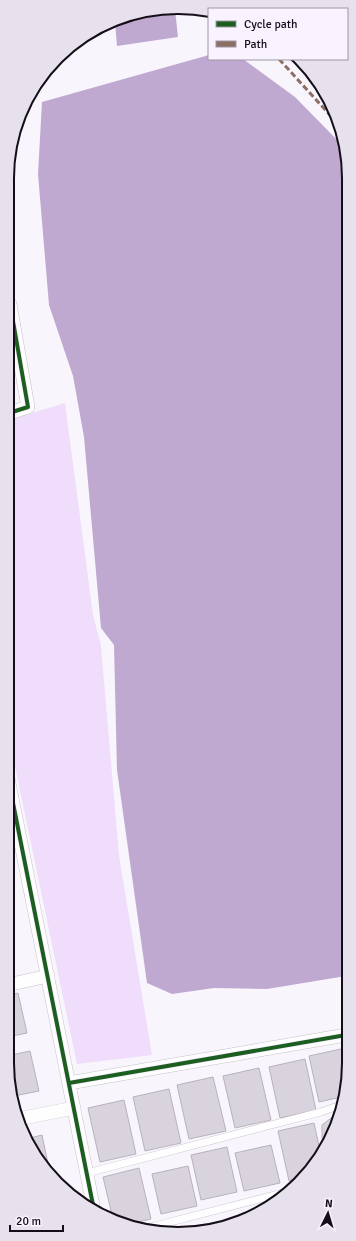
<svg xmlns="http://www.w3.org/2000/svg" width="356" height="1241" font-family="Signika,sans-serif">
<style>
.green{fill:#efddfb}
.water{fill:#c0a9d0}
.building{fill:#d9d3dd;stroke:#b7b2bb}
.lines{fill:none;stroke-linecap:round;stroke-linejoin:round}
.service-casing{stroke:#c7c2ca;stroke-width:8}
.minor-casing{stroke:#c7c2ca;stroke-width:14}
.service{stroke:#fefeff;stroke-width:7}
.minor{stroke:#fefeff;stroke-width:13}
.quiet{stroke:#8d6e63;stroke-width:3;stroke-dasharray:6 3;stroke-linecap:butt}
.cycleway-casing{stroke:#f9f2ff;stroke-width:6}
.cycleway{stroke:#1b5e20;stroke-width:4}
.rim{fill:none;stroke:#140e18;stroke-width:2}
</style>
<rect width="100%" height="100%" fill="#f9f5fc"/>
<path class="green" d="M65 403 93 615 101 646 119 856 152 1055 77 1064 8 733 9 420Z"/>
<g class="water">
<path d="M144 10H175L178 37 117 46 115 22Z"/>
<path d="M209 55V59H243L295 97 345 148 348 156 346 976 267 989 214 988 172 994 147 983 117 770 114 645 101 628 84 437 73 376 49 305 38 174 42 102Z"/>
</g>
<g class="building">
<path d="M294 59H299L306 65 309 69 305 73Z"/>
<path d="M7 957 10 969 7 970Z"/>
<path d="M18 993 27 1033 7 1037V996Z"/>
<path d="M341 1049 346 1071V1096L319 1102 309 1056Z"/>
<path d="M30 1051 39 1091 14 1096 7 1063V1056Z"/>
<path d="M305 1059 316 1110 280 1118 269 1067Z"/>
<path d="M259 1068 271 1120 235 1128 223 1076Z"/>
<path d="M213 1077 226 1131 189 1139 177 1085Z"/>
<path d="M169 1089 181 1143 145 1151 133 1097Z"/>
<path d="M124 1100 136 1154 100 1162 88 1108Z"/>
<path d="M339 1112 325 1146 322 1139V1125Z"/>
<path d="M314 1123 321 1155 320 1158 302 1178 289 1181 278 1131Z"/>
<path d="M42 1135 50 1173H48L26 1139Z"/>
<path d="M271 1145 280 1183 244 1191 235 1153Z"/>
<path d="M227 1147 237 1192 201 1200 191 1155Z"/>
<path d="M188 1166 197 1206 161 1214 152 1174Z"/>
<path d="M139 1168 151 1219 129 1224 113 1219 103 1177Z"/>
</g>
<g class="lines">
<g class="service-casing">
<g id="service">
<path d="M87 1173 321 1112 343 1104"/>
<path d="M147 1228 290 1191"/>
</g>
</g>
<g class="minor-casing">
<g id="minor">
<path d="M9 413 28 407 10 304"/>
<path d="M8 778 94 1210"/>
<path d="M8 842 20 840"/>
<path d="M7 985 48 976"/>
<path d="M69 1083 346 1035"/>
<path d="M18 1119 74 1108"/>
</g>
</g>
<use href="#service" class="service"/>
<use href="#minor" class="minor"/>
<path class="quiet" d="M279 59 340 126"/>
<g class="cycleway-casing">
<g id="cycleway">
<path d="M9 413 28 407 10 304"/>
<path d="M8 778 94 1210"/>
<path d="M69 1083 346 1035"/>
</g>
</g>
<use href="#cycleway" class="cycleway"/>
</g>
<path d="M0 0H356V1241H0ZM178 14H178A164 164 0 0 1 342 178V1063A164 164 0 0 1 178 1227H178A164 164 0 0 1 14 1063V178A164 164 0 0 1 178 14Z" fill="#e7e0ed" fill-rule="evenodd"/>
<path class="rim" d="M178 14H178A164 164 0 0 1 342 178V1063A164 164 0 0 1 178 1227H178A164 164 0 0 1 14 1063V178A164 164 0 0 1 178 14Z"/>
<rect x="208" y="8" width="140" height="52" fill="#f9f2ff" stroke="#9d97a3"/>
<rect x="216" y="21" width="20" height="6" fill="#1b5e20" stroke="#9d97a3"/>
<text x="244" y="28" font-size="12" fill="#140e18">Cycle path</text>
<rect x="216" y="41" width="20" height="6" fill="#8d6e63" stroke="#9d97a3"/>
<text x="244" y="48" font-size="12" fill="#140e18">Path</text>
<g transform="translate(328 1213) rotate(5)" stroke="#f9f2ff" stroke-width="3" paint-order="stroke">
<path d="M0-3L7 15L0 10L-7 15Z" fill="#140e18"/>
<text y="-6" font-size="11" font-weight="bold" text-anchor="middle" fill="#140e18">N</text>
</g>
<path d="M10 1225v6h53v-6" fill="none" stroke="#140e18" stroke-width="2"/>
<text x="16" y="1225" font-size="12" fill="#140e18" stroke="#f9f2ff" stroke-width="3" paint-order="stroke">20 m</text>
</svg>
